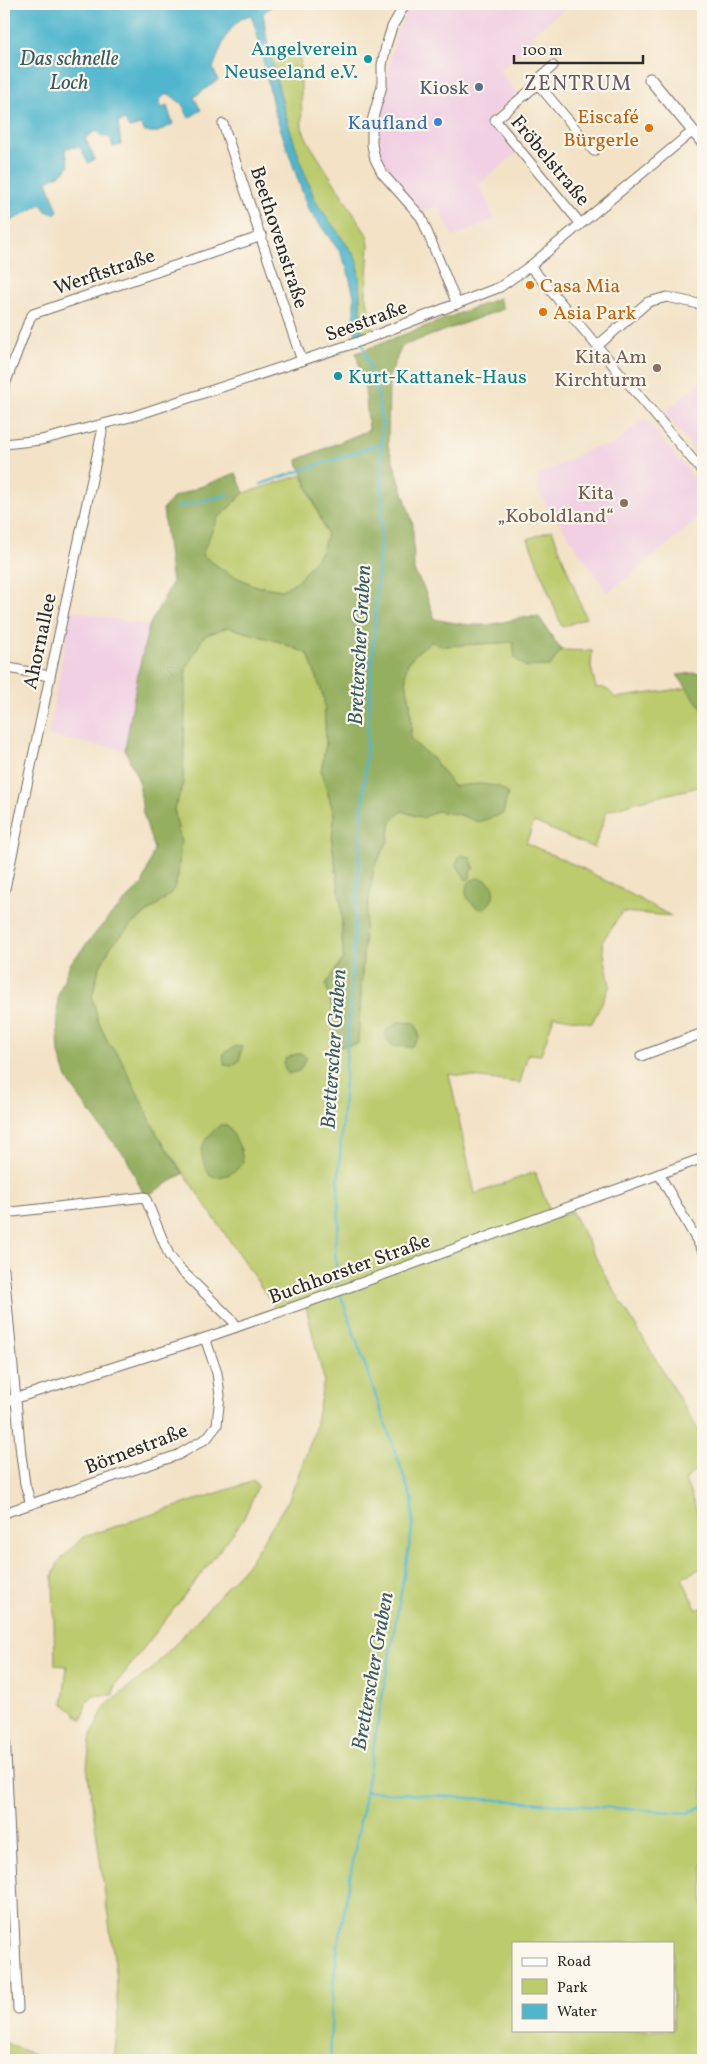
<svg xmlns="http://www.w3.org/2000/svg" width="707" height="2064" font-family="Vollkorn,serif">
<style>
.built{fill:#f1d0e3}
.green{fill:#bccb6d;stroke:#747b4c;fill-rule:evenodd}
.forest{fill:#95af60;stroke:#606d46}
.water{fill:#4fb6cd;stroke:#3d707c}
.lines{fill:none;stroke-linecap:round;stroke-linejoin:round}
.stream{stroke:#4fb6cd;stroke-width:2.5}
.minor-casing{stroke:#716b61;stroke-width:11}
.major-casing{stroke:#716b61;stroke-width:13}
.minor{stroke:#fff;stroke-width:9}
.major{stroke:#fff;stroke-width:11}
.culture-dot{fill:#0f9aa8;stroke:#fbf7ec;stroke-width:2}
.service-dot{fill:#5c6f8a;stroke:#fbf7ec;stroke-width:2}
.shop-dot{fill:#3f7fe0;stroke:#fbf7ec;stroke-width:2}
.food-dot{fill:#e8710a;stroke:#fbf7ec;stroke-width:2}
.education-dot{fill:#8d6e63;stroke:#fbf7ec;stroke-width:2}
.labels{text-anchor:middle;stroke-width:4.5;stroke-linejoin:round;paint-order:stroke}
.culture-label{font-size:20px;fill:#0d838f;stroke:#fbf7ec;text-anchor:end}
.service-label{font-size:20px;fill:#4e5e75;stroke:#fbf7ec;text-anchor:end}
.food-label{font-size:20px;fill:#c56008;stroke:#fbf7ec;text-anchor:start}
.shop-label{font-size:20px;fill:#366cbe;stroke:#fbf7ec;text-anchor:end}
.street-label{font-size:20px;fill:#2b2b2b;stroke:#fbf7ec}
.education-label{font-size:20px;fill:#785e54;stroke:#fbf7ec;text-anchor:end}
.water-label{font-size:21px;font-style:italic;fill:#385c64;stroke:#fbf7ec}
.neighbourhood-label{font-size:21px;letter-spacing:1px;fill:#655967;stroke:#fbf7ec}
</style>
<rect width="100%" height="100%" fill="#fbf7ec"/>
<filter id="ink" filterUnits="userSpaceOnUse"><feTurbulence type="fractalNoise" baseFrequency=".02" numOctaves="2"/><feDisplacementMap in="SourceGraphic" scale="10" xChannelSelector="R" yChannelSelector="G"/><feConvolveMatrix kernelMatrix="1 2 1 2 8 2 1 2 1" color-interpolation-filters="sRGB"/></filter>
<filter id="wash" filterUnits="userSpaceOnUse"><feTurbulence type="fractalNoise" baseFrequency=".0096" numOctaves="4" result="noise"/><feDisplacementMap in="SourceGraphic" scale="20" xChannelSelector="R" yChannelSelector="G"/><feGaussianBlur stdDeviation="1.12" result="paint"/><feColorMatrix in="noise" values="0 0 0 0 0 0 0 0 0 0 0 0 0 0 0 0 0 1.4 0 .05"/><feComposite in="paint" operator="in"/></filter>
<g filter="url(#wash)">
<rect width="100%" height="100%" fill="#f3e2c6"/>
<g class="built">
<path d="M410 4 569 5 531 36 535 41 499 70 518 94 489 119 517 153 479 184 495 219 453 237 438 206 421 211 386 172 375 141 376 115 386 90 390 60 396 34Z"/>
<path d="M703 379V461L664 413Z"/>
<path d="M645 418 703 489V515L608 593 538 492V475L594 447 611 446Z"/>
<path d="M71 610 149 626 138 673 125 750 48 736Z"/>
</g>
<g class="green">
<path d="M300 51 302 128 309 143 367 235 369 245 366 294 373 330 362 334 358 264 354 255C342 237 325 221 316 202 294 156 283 104 270 54Z"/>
<path d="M383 393 358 1044 365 924 374 867 388 841 391 822 402 811 416 816H426L437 811 461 815 479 822 480 784 453 787 435 761 410 739C411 731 412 723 411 715 410 678 391 668 431 641L445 646 514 642 550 666 561 650 592 651 591 667 596 688C605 686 610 691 615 698L688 688 703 710V786L639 801 607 811 594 848 534 822 526 843 584 869 671 916 622 912 602 942 610 986 592 1023 554 1016 541 1055 528 1054 520 1083 449 1074 475 1194 535 1172 552 1218 572 1212 605 1275 700 1433 703 1443V1463L685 1480 703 1526V1567L682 1578 697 1610 703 1607V2060H114L118 2023 116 1972 87 1767 91 1735 105 1706 151 1670 201 1616 250 1561 289 1499 314 1433 324 1380 305 1303 276 1309 157 1134 120 1057 109 1044 98 1021 92 997 99 969 111 946 132 924 166 898 174 888 181 843 174 809 183 786 186 668 204 636 228 627 280 642 308 654 324 698 326 744 321 771 334 814 332 843 341 903 343 958 326 985 336 1024 334 1046H342ZM460 855 470 857 474 868 470 872ZM398 1022 414 1023 411 1047 394 1046ZM227 1125 242 1151 223 1176H210ZM513 1943H673V2030H513Z"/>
<path d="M302 475 327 534 322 551 298 581 283 590 256 586 229 574 201 555 217 519 244 493Z"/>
<path d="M552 530 586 618 562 627 528 539Z"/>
<path d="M253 1480 258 1486 243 1520 115 1685 113 1695H93L86 1703 82 1720 63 1703 67 1666 55 1665 53 1575 59 1561 83 1537 248 1483Z"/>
<path d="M4 2042 46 2060H4Z"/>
</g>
<g class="forest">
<path d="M499 298 503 309 402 346 389 377 388 445 413 524 414 571 423 586 435 619C454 623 473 627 493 624 509 622 523 615 539 617L561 650 550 666 526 667 515 659 513 642 445 646 431 642C391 668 410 678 411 716 412 723 411 731 410 739L435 761 453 786 480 784 498 786 508 793 503 814 478 822 461 815 437 811 423 818 402 811 391 822 388 841 374 867 365 924 358 1044 334 1047 336 1024 326 984 343 958 341 903 332 843 334 814 321 771 326 744 324 698 308 654 280 642 228 627 204 636 186 668 183 786 174 809 181 843 178 877 174 889 166 898 132 924 111 946 99 969 92 997 98 1021 109 1044 120 1057 157 1134 183 1174 145 1197 126 1157 103 1130 68 1081 59 1054 57 1018 58 995 70 964 109 917 143 883 154 849 143 813 139 781 125 750 138 673 149 626 172 583 163 509 174 497 236 473 244 493 217 519 202 555 229 574 256 586 282 590 298 581 322 551 327 534 297 460 369 430 365 388 356 353Z"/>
<path d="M703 672V710L677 675Z"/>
<path d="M460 855 470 857 474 868 470 872V878L466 880 456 864Z"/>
<path d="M478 878 486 880 494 887C494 897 492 902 484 909 466 908 457 882 478 878Z"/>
<path d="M398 1022 415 1023 418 1031 419 1039 411 1047 394 1046 388 1042 385 1035 387 1030Z"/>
<path d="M236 1046 242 1047 239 1061 232 1066 225 1065 223 1059 224 1053Z"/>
<path d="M297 1054H302L307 1058 299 1071 288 1074 283 1064 286 1058Z"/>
<path d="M220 1125H227C235 1137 242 1147 243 1163 234 1173 224 1179 210 1176 196 1151 200 1143 220 1125Z"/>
</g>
<path class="water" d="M4 4H275L263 13 268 47 286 117 303 169 316 202 354 255 358 264 362 334 356 336 354 327V296L347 268 340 252 308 209 274 110 257 33 251 15C229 19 221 49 213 68L218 80 194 97 201 110 189 118 182 104 169 94 163 96 159 101 162 108 167 106 173 124 158 132H145L141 125 129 128 125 120 118 123 121 145 113 147 110 137H102L96 131 85 138 95 159 88 163 80 147 65 148 69 165 64 172 47 181 58 211 54 214 46 211 41 204 4 225Z"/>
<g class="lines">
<g class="stream">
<path d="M261 484 383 443"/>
<path d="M177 507 229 494"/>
<path d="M337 1284 335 1243 339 1224 338 1186 382 512V425L377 391 359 332"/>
<path d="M366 1791 688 1813 703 1806"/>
<path d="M4 2054 19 2060"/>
<path d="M331 2060C330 2021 332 1984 338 1945L412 1530 413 1503 341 1296"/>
</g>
</g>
</g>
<g filter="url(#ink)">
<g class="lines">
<g class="minor-casing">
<g id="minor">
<path d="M405 4 392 27 386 46 382 65V86L372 121V145L375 159 382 173 421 217 457 304"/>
<path d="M553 66 536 81 538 84 495 120 580 223"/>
<path d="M538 84 594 151"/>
<path d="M223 124 302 361"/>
<path d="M530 266 703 472"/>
<path d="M597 346 648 302 667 297 703 305"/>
<path d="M4 387 30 318 33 314 262 236"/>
<path d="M4 444 41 440 134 416 358 342 500 287 530 266 693 131"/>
<path d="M4 667 49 676"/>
<path d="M4 893 102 432 101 426"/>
<path d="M641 1056 703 1033"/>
<path d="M659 1174 703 1251"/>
<path d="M4 1213 145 1197 169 1255 178 1267 233 1321 236 1327"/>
<path d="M4 1270 21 1455 25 1484 31 1504"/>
<path d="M4 1402 205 1338 325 1296 703 1158"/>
<path d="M4 1513 178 1455 207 1438 217 1425 220 1395 217 1373 205 1338"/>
<path d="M4 1711 18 2009"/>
<path d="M4 1957 14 1956"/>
</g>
</g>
<g class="major-casing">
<path id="major" d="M650 79 703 143"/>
</g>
<use href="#minor" class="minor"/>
<use href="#major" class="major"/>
</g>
</g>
<g class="culture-dot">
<circle cx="368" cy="59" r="5"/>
<circle cx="338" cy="376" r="5"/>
</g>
<circle class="service-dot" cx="479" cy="87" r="5"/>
<circle class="shop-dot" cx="438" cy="122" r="5"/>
<g class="food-dot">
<circle cx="649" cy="128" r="5"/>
<circle cx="530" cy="285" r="5"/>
<circle cx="543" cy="312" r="5"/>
</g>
<g class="education-dot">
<circle cx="657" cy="368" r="5"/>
<circle cx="624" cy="503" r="5"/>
</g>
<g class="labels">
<g class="culture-label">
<text x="358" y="55">Angelverein<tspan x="358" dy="23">Neuseeland e.V.</tspan></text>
<text x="348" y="383" text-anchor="start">Kurt-Kattanek-Haus</text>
</g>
<g class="service-label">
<text x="469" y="94">Kiosk</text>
</g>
<g class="food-label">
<text x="639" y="123" text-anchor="end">Eiscafé<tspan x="639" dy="23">Bürgerle</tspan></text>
<text x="540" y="292">Casa Mia</text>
<text x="553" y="319">Asia Park</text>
</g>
<g class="shop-label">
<text x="428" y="129">Kaufland</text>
</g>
<g class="street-label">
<text transform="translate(551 160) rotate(50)" y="7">Fröbelstraße</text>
<text transform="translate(280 237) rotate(72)" y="7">Beethovenstraße</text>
<text transform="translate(104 271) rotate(-19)" y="7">Werftstraße</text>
<text transform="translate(366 320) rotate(-20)" y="7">Seestraße</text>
<text transform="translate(39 641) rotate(-78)" y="7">Ahornallee</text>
<text transform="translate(349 1268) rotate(-20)" y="7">Buchhorster Straße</text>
<text transform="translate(136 1448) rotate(-21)" y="7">Börnestraße</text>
</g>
<g class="education-label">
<text x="647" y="363">Kita Am<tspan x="647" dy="23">Kirchturm</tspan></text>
<text x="614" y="499">Kita<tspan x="614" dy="23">„Koboldland“</tspan></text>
</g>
<g class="water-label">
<text x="69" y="65">Das schnelle<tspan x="69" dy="24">Loch</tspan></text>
<text transform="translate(359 645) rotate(-87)" y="7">Bretterscher Graben</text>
<text transform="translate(333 1049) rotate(-86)" y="7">Bretterscher Graben</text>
<text transform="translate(372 1671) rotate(-80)" y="7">Bretterscher Graben</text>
</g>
<g class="neighbourhood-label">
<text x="578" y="90">ZENTRUM</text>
</g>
</g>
<rect width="707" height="2064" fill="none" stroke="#fbf7ec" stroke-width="20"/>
<rect x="512" y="1942" width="162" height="90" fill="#fbf7ec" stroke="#a8a59f"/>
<rect x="522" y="1958" width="25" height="8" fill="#ffffff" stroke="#a8a59f"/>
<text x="557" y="1966" font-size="15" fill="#2b2b2b">Road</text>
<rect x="522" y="1979" width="25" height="15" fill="#bccb6d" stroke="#a8a59f"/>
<text x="557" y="1992" font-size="15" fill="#2b2b2b">Park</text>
<rect x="522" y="2004" width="25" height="15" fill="#4fb6cd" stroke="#a8a59f"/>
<text x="557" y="2016" font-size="15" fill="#2b2b2b">Water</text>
<path d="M514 55v8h129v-8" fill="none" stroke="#2b2b2b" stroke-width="2.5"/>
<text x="522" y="55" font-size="15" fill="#2b2b2b" stroke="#fbf7ec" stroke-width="4" paint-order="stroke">100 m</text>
</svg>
